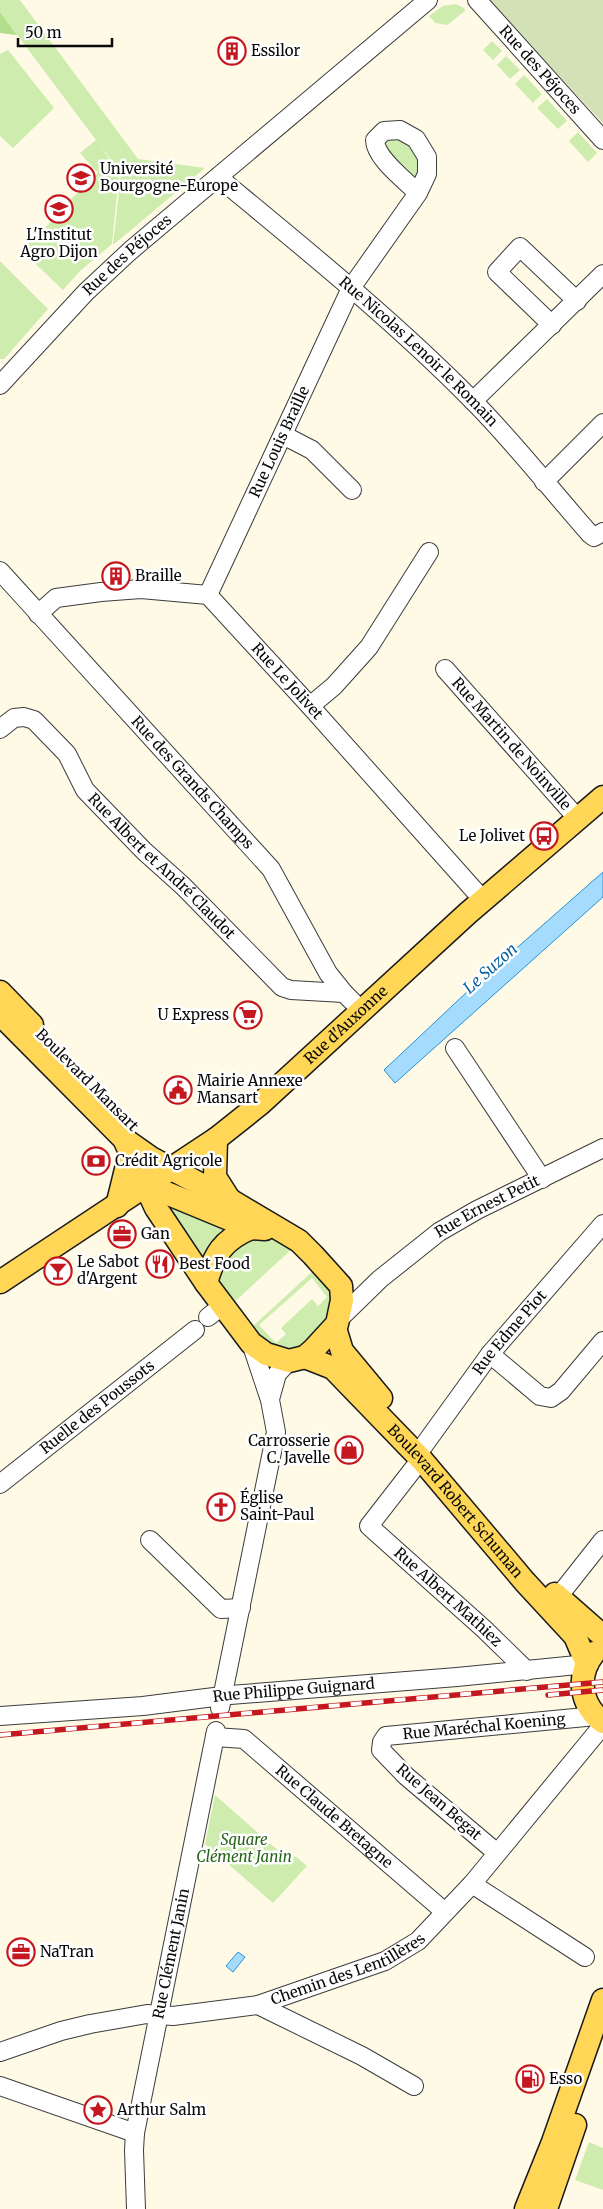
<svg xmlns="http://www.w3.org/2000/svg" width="603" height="2209" font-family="Merriweather,serif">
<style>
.green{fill:#ceecad;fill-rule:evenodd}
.forest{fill:#b0de8b}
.cemetery{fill:#d3e1b7}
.water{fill:#a5dbfc;stroke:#2592d9}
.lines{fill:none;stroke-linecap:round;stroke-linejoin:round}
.minor-casing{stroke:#3c3c3c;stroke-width:20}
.major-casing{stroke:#1a1a1a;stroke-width:25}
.minor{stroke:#fff;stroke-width:18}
.major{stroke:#ffd656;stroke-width:22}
.rail-casing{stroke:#c4171f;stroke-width:5.5}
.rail{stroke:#fff;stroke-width:4;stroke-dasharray:11;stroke-linecap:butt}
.labels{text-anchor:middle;stroke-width:5;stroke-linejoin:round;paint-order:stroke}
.poi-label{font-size:15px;fill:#090909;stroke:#fff;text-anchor:start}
.street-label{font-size:15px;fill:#090909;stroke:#fff}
.park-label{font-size:15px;font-style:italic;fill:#266516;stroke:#fff}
.water-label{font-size:16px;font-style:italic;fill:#0a61a4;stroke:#fff}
</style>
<rect width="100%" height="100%" fill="#fffae6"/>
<g class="green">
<path d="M0 0H20L138 159 205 168 113 245 121 173 99 144 119 173 112 244 80 271 63 290 21 250 64 210V206L98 173 80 153 96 140 0 12Z"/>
<path d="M456 4 464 8 465 11 447 25 435 23 429 16 443 6Z"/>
<path d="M492 41 502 51 493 60 483 50Z"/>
<path d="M8 50 54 108 13 148 0 136V54Z"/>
<path d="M506 56 520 70 510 79 497 65Z"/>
<path d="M524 75 542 94 533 103 515 84Z"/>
<path d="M547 99 567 121 558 129 537 108Z"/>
<path d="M578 132 597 153 588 162 569 141Z"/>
<path d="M387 135C393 137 400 139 406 141 420 148 421 169 417 181L383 150 382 140Z"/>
<path d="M0 261 48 309 4 359H0Z"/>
<path d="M167 1202 223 1224 226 1230 206 1256 201 1259 199 1257Z"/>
<path d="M267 1237 285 1243 293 1248 231 1305 220 1284V1276L226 1258 249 1238Z"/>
<path d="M314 1270 331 1290 332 1318 295 1351 277 1350 252 1327ZM312 1278 327 1297 318 1306 312 1299 281 1328 286 1334 276 1343 259 1325Z"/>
<path d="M215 1795 290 1861 295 1856 307 1866 273 1903 205 1844Z"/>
<path d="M589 2142 603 2148V2190L575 2180Z"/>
</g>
<path class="forest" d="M0 12 17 35 0 33Z"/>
<path class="cemetery" d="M488 0H603V123Z"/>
<g class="water">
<path d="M603 872V897L395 1083 384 1070 469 990Z"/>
<path d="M238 1952 245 1957 233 1972 226 1966Z"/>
</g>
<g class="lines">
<g class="minor-casing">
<g id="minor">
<path id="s1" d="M477 0 603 140"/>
<path id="s2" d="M218 177C305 249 393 320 472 400 514 442 551 490 590 534L594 537 603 532"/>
<path d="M552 325 497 272 520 247 577 301"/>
<path id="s3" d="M0 385 86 292 130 251 428 0"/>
<path d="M473 401 603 274"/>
<path d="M283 435 312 450 352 490"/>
<path d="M544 482 603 423"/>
<path id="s4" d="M0 571 271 869 328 973 344 993 362 1011"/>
<path id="s5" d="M208 595 351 288 418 193 427 174V157L416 139 400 130 384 131 375 140C375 158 406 181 418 193"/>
<path id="s6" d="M38 614 56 598 101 592 141 589 208 595 310 706 483 900"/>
<path id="s7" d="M445 669 578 819"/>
<path d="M310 706 334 686 369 647 429 552"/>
<path id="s8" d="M0 729 14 718 24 717 34 720 67 754 85 790 144 851 183 886 282 987 291 990 344 993"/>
<path d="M455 1048 542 1179"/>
<path d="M208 1317 222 1306"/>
<path id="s9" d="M340 1318 380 1279 439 1232 477 1210 603 1148"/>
<path d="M490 1354 540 1396 551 1398 561 1391 603 1341"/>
<path d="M270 1399 277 1374 289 1361"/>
<path id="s10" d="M422 1448 490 1354 603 1224"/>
<path id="s11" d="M421 1459 369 1526 484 1629 527 1671"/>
<path id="s12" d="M0 1484 195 1330"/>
<path d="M150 1540 221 1609 241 1608"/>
<path d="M558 1597 603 1540"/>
<path d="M220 1708 276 1432 270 1400 251 1343"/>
<path id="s13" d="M0 1716 143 1706 230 1695 457 1677 587 1664"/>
<path id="s14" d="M215 1737 244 1739 445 1912"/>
<path id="s15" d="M497 1853 406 1776 381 1750 382 1742 386 1736 596 1716"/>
<path d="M472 1884 585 1957"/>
<path d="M258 2005 362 2056 414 2086"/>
<path id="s16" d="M0 2052 61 2031 90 2024 147 2014 173 2016 258 2005 385 1961 418 1941 472 1884 603 1725"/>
<path d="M0 2086 135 2133"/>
<path id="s17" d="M136 2209 134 2150 135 2133 216 1731"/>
</g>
</g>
<g class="major-casing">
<g id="major">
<path d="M0 992 32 1025"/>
<path d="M0 1014 124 1139 151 1158 230 1200 299 1241 313 1255 341 1286 342 1300 337 1324 314 1349 305 1357 289 1361 266 1354 251 1343 206 1283 156 1208 124 1139"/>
<path d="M216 1139 215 1177 229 1199"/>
<path d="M147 1185 251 1228 265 1229"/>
<path d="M117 1206 130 1153"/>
<path id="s18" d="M0 1282 216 1139 260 1104 468 913 603 797"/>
<path d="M206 1283C214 1255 222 1240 251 1228"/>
<path d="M335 1328 342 1351 381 1398"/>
<path id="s19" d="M305 1357 333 1368 421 1459 525 1582 575 1636 587 1664"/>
<path d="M555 1594 603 1636"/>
<path d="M594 1653C576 1675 580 1705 603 1722"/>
<path d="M526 2209 553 2142 603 2000"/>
<path d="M546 2209 575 2125"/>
</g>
</g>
<use href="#minor" class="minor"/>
<use href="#major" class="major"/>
<g class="rail-casing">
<g id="rail">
<path d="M548 1695 603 1690"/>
<path d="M0 1735 603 1682"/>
</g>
</g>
<use href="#rail" class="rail"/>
</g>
<defs>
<g id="building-ring" transform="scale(1.4375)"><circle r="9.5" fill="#fff" stroke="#c4171f" stroke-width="1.5"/><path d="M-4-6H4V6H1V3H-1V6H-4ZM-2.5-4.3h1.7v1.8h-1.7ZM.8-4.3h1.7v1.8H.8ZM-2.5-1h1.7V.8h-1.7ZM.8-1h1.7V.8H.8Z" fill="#c4171f"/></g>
<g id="university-ring" transform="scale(1.4375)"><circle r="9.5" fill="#fff" stroke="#c4171f" stroke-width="1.5"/><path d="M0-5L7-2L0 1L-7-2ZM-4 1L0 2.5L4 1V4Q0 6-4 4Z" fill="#c4171f"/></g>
<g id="bus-ring" transform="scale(1.4375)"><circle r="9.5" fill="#fff" stroke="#c4171f" stroke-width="1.5"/><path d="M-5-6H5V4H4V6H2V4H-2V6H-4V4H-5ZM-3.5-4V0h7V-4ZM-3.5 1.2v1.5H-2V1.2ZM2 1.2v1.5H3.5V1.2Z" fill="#c4171f"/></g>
<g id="supermarket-ring" transform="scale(1.4375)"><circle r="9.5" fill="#fff" stroke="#c4171f" stroke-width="1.5"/><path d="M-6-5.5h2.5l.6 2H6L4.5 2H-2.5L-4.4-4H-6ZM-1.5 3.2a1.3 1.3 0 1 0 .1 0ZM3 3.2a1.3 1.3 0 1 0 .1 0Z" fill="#c4171f"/></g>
<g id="civic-ring" transform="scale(1.4375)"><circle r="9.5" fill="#fff" stroke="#c4171f" stroke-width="1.5"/><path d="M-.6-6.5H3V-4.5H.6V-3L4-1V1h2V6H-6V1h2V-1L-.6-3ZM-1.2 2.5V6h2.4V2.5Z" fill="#c4171f"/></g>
<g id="bank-ring" transform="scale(1.4375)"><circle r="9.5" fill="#fff" stroke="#c4171f" stroke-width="1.5"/><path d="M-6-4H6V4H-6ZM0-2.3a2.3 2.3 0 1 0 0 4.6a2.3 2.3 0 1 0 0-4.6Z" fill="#c4171f"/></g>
<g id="office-ring" transform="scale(1.4375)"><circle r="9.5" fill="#fff" stroke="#c4171f" stroke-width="1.5"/><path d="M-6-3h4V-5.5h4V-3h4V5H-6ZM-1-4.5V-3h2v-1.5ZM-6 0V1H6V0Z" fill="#c4171f"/></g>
<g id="restaurant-ring" transform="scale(1.4375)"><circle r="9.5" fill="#fff" stroke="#c4171f" stroke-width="1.5"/><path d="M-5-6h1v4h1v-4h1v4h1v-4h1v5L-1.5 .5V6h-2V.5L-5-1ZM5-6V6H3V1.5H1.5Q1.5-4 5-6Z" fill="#c4171f"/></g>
<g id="bar-ring" transform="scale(1.4375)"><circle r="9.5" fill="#fff" stroke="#c4171f" stroke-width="1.5"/><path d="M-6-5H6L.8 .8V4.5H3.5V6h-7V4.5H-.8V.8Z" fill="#c4171f"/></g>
<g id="shop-ring" transform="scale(1.4375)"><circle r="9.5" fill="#fff" stroke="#c4171f" stroke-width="1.5"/><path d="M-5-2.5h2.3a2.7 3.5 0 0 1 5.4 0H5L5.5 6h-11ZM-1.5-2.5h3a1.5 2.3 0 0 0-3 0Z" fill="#c4171f"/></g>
<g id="church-ring" transform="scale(1.4375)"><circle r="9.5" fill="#fff" stroke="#c4171f" stroke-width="1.5"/><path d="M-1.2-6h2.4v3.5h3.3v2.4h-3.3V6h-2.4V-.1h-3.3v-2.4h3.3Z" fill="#c4171f"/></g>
<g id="fuel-ring" transform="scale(1.4375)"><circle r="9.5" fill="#fff" stroke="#c4171f" stroke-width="1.5"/><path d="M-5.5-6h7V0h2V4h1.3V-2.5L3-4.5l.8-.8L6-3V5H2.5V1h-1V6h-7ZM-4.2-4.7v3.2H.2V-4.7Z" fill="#c4171f"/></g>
<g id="sight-ring" transform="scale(1.4375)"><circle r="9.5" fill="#fff" stroke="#c4171f" stroke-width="1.5"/><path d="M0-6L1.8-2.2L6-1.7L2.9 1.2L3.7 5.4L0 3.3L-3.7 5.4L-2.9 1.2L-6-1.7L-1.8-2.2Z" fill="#c4171f"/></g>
</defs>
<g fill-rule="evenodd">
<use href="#building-ring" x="232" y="51"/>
<use href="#university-ring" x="81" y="178"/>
<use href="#university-ring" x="59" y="209"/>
<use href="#building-ring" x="116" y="576"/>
<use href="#bus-ring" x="544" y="836"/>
<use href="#supermarket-ring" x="248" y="1015"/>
<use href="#civic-ring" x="178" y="1090"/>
<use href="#bank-ring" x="96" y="1161"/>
<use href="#office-ring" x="122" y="1234"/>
<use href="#restaurant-ring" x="160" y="1264"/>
<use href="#bar-ring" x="58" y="1271"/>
<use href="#shop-ring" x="349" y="1450"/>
<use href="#church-ring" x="221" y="1507"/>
<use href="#office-ring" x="21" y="1952"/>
<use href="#fuel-ring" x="530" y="2079"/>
<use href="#sight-ring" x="98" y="2110"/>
</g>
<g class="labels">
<g class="poi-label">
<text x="251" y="56">Essilor</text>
<text x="100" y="174">Université<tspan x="100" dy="17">Bourgogne-Europe</tspan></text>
<text x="59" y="240" text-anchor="middle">L'Institut<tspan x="59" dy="17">Agro Dijon</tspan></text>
<text x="135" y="581">Braille</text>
<text x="525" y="841" text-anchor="end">Le Jolivet</text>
<text x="229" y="1020" text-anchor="end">U Express</text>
<text x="197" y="1086">Mairie Annexe<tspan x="197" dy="17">Mansart</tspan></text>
<text x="115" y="1166">Crédit Agricole</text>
<text x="141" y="1239">Gan</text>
<text x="77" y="1267">Le Sabot<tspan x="77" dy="17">d'Argent</tspan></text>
<text x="179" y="1269">Best Food</text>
<text x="330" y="1446" text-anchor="end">Carrosserie<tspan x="330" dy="17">C. Javelle</tspan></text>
<text x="240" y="1503">Église<tspan x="240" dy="17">Saint-Paul</tspan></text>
<text x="40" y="1957">NaTran</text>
<text x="549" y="2084">Esso</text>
<text x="117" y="2115">Arthur Salm</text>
</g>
<g class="street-label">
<text dy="5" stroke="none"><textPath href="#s1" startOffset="94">Rue des Péjoces</textPath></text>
<text dy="5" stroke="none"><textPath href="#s3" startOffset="182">Rue des Péjoces</textPath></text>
<text dy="5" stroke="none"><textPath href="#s2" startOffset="266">Rue Nicolas Lenoir le Romain</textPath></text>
<text dy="5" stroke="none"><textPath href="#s5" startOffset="169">Rue Louis Braille</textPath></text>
<text dy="5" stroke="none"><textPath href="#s6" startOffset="294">Rue Le Jolivet</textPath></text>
<text dy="5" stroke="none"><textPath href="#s7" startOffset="100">Rue Martin de Noinville</textPath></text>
<text dy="5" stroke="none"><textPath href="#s4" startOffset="286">Rue des Grands Champs</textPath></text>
<text dy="5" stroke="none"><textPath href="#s8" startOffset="234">Rue Albert et André Claudot</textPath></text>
<text dy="5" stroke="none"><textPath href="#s18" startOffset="432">Rue d'Auxonne</textPath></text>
<text transform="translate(87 1080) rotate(45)" y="5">Boulevard Mansart</text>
<text dy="5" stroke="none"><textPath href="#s9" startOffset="186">Rue Ernest Petit</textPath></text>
<text dy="5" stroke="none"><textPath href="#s10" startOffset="145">Rue Edme Piot</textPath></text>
<text dy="5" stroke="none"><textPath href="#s12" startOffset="124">Ruelle des Poussots</textPath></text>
<text dy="5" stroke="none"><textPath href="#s19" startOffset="211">Boulevard Robert Schuman</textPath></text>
<text dy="5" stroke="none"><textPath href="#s11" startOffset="191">Rue Albert Mathiez</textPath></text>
<text dy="5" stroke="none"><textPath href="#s13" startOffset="295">Rue Philippe Guignard</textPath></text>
<text dy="5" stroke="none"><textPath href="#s15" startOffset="269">Rue Maréchal Koening</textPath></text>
<text transform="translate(439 1802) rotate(41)" y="5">Rue Jean Begat</text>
<text dy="5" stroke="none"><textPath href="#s14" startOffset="148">Rue Claude Bretagne</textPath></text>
<text dy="5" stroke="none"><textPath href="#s17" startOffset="259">Rue Clément Janin</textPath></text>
<text dy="5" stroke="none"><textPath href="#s16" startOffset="361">Chemin des Lentillères</textPath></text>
</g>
<g class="park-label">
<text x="244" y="1845">Square<tspan x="244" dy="17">Clément Janin</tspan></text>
</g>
<g class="water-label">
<text transform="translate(490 968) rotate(-42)" y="6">Le Suzon</text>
</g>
</g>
<path d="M18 38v8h94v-8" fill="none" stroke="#090909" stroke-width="2.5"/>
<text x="25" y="38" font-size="15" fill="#090909" stroke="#ffffff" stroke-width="4" paint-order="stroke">50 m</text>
</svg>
